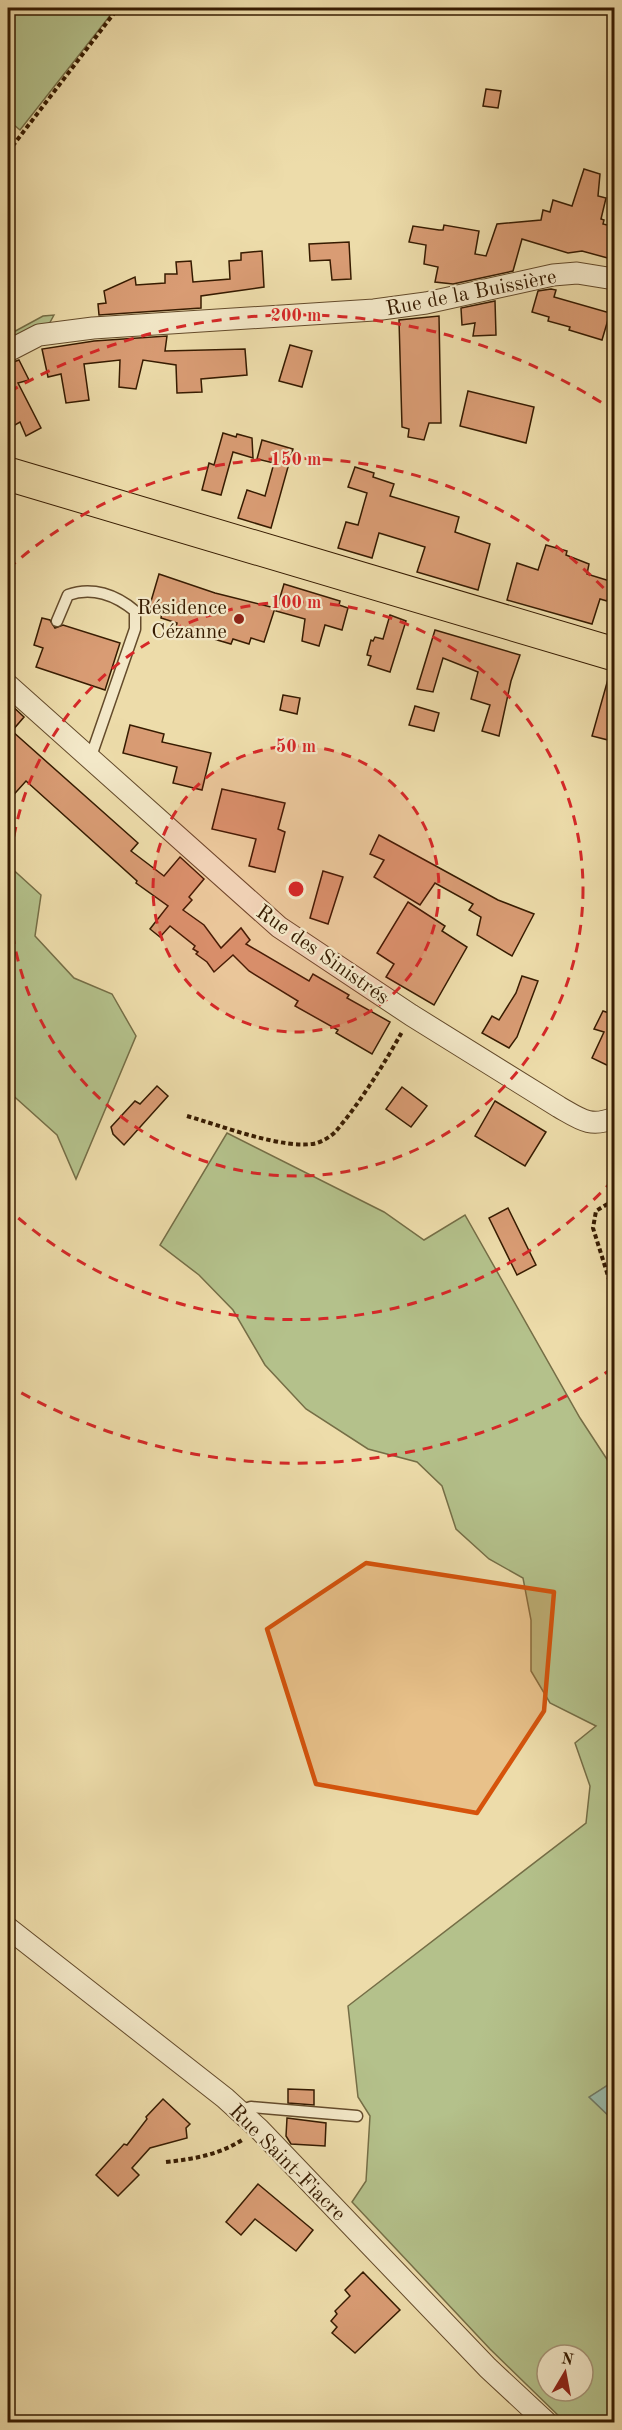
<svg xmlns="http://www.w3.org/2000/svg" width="622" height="2430" font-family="'Old Standard TT',serif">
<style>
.green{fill:#b4c18b;stroke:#756e46;stroke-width:1.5;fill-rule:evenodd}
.water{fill:#99bbab;stroke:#717b67;stroke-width:1.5}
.building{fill:#d99c74;stroke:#361b01;stroke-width:1.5}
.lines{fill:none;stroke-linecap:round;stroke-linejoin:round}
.lane-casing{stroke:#644b2b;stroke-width:13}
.street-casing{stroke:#644b2b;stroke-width:23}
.primary-casing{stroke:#361b01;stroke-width:35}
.path{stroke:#361b01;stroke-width:4;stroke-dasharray:4.5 3;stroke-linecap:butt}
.lane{stroke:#f3e8c8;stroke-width:10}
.street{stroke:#f3e8c8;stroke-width:21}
.primary{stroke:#eddcaa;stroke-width:33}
.marked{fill:#d6530b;fill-opacity:0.2;stroke:#d6530b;stroke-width:4.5;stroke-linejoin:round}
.ring{fill:none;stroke:#d62828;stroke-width:3;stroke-dasharray:10 8}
.poi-dot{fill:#8f2418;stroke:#f3e8c8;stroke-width:2}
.labels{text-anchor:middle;stroke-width:4.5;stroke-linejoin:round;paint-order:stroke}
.street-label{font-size:21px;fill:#361b01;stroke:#f3e8c8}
.poi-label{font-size:21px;fill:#361b01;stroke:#f3e8c8;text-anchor:end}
.centre{fill:#d62828;stroke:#f3e8c8;stroke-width:3}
.ring-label{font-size:18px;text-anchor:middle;font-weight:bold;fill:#d62828;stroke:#f3e8c8;stroke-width:4.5;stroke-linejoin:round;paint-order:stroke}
</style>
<rect width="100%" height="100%" fill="#eddcaa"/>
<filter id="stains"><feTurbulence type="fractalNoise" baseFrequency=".00333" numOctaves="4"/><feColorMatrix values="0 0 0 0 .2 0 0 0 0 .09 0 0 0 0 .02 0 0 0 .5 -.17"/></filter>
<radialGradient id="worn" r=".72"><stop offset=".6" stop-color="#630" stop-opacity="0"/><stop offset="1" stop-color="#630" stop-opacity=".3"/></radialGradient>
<g class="green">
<path d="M8 8H116L20 130 8 120Z"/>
<path d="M54 315 48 326 8 343V335L43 316Z"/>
<path d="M8 865 41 895 35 936 74 978 112 994 136 1036 76 1179 57 1135 8 1091Z"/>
<path d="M227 1133 384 1212 424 1240 465 1215 580 1418 614 1470V2081L590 2097 614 2121V2422H565L490 2349 352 2202 366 2181 370 2116 358 2097 348 2006 586 1823 590 1786 575 1743 596 1726 550 1703 531 1671V1620L523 1578 489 1559 456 1529 442 1486 417 1462 368 1449 306 1409 265 1365 233 1310 199 1275 160 1245ZM547 2355H583V2391H547Z"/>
</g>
<path class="water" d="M614 2081V2121L589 2097Z"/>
<g class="building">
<path d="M486 89 501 91 498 108 483 106Z"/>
<path d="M584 169 600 174 598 196 606 198 601 219 604 220 603 224 615 227V260L582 251 568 253 522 239 513 271 453 284 435 282 438 267 424 264 426 245 409 242 413 226 439 230H443L444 225 479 231 475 254 486 256 497 224 541 220 543 210 550 212 553 200 572 206Z"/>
<path d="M349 242 351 279 332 280 330 260 310 261 309 244Z"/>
<path d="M262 251 264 287 201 296V308L99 315 98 304 106 303 104 291 135 277 136 285 165 283V274H177L176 262 191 261 193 282 230 279 229 261 241 260V253Z"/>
<path d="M551 289 556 290 554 297 610 313 602 340 569 330 570 327 548 321 549 317 532 312 538 291Z"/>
<path d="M495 301 496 335 473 336 475 323 462 325 461 308Z"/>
<path d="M439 316 441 423H429L424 440 408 437 409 429 402 427 399 320Z"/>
<path d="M167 336 165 351 245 349 247 375 201 379 202 392 177 393 176 365 143 360 136 389 119 387 120 360 84 364 89 400 66 403 61 374 48 377 42 349 94 341Z"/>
<path d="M290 345 312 351 302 387 279 381Z"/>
<path d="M19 360 29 380 18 383 41 428 26 436 20 422 8 429V364Z"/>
<path d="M468 391 534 407 526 443 460 426Z"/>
<path d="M223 433 236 437 237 434 252 438 253 458 233 452 221 495 202 490 209 463 214 465Z"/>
<path d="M262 440 293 449 271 528 238 518 247 490 265 496 274 463 257 459Z"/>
<path d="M355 467 374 473 373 477 394 484 390 496 459 517 455 532 490 544 478 590 417 572 425 547 379 533 372 558 338 548 346 522 358 525 367 493 348 487Z"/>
<path d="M546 545 567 551 566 555 589 564 587 574 613 582 607 601 600 599 592 624 507 600 517 563 538 570Z"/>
<path d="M159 574 215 593 275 608 264 642 251 638 249 644 233 639 231 644 176 628 177 623 161 618 162 612 149 608Z"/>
<path d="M284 584 340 601 339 605 348 608 342 630 325 625 319 646 302 641 305 619 276 611Z"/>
<path d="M390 615 406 621 390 672 368 665 371 656 367 655 371 640 373 641 375 637 383 639Z"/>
<path d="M42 618 50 620 55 628 63 625 120 643 105 690 36 667 43 648 34 645Z"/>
<path d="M435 630 520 655 511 681 499 736 482 731 490 705 471 699 478 672 443 658 433 692 417 689Z"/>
<path d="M610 672 615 673V716L608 740 592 736Z"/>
<path d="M283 695 300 698 297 714 280 710Z"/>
<path d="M8 702 24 717 12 731 138 843 131 851 164 876 180 857 204 879 189 897 192 900 183 910 204 925 221 948 241 928 250 940 246 944 309 981 313 974 349 995 347 998 390 1022 372 1054 336 1033 338 1030 295 1006 298 1001 249 971 233 955 214 972 207 962 196 954 198 952 193 949 195 946 170 926 160 937 150 929 168 906 136 883 137 881 26 781 8 801Z"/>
<path d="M415 706 439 713 434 731 409 725Z"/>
<path d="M130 725 164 734 162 742 211 753 202 790 173 783 177 767 123 753Z"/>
<path d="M222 789 285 803 278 829 285 832 275 872 249 866 256 839 212 829Z"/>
<path d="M379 835 498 900 534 914 512 956 477 935 481 917 469 910 473 904 435 883 420 905 374 877 384 860 370 854Z"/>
<path d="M323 871 343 877 328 924 310 918Z"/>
<path d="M408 902 445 926 442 931 467 947 434 1005 386 977 394 964 377 953Z"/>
<path d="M522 976 538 981 517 1037 509 1048 482 1033 492 1016 499 1020 516 993Z"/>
<path d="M615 1009V1069L592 1058 604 1032 594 1029 603 1011 612 1014Z"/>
<path d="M157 1086 168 1096 124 1145 113 1134 111 1127 135 1101 140 1104Z"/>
<path d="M402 1087 427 1106 411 1127 386 1109Z"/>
<path d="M495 1101 546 1132 525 1166 475 1136Z"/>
<path d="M508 1208 536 1265 517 1275 489 1218Z"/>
<path d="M288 2089 314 2090V2105L288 2103Z"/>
<path d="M163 2099 190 2124 186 2128 187 2138 150 2148 132 2168 139 2175 118 2196 96 2175 124 2144 127 2145 147 2119 146 2117Z"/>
<path d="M287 2118 326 2123 325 2146 291 2144 286 2136Z"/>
<path d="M258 2184 313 2230 296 2251 255 2219 241 2235 226 2222Z"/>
<path d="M363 2272 400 2310 355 2353 332 2333 337 2327 331 2321 337 2314 335 2311 350 2296 345 2290Z"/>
</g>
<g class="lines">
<g class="lane-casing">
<g id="lane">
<path d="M57 621 68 595C92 586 116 595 135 611V629L90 759"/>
<path d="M239 2111 251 2107 357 2116"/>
</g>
</g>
<g class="street-casing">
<g id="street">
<path d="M8 351 39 335 93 328 374 310 426 303 553 275 577 273 614 279"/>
<path d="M8 685 279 927 411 1015 559 1107C580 1119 590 1128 614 1118"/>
<path d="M8 1928 225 2098 259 2129 488 2368 546 2422"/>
</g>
</g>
<g class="primary-casing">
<path id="primary" d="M8 474 614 654"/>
</g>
<g class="path">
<path d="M8 152 118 8"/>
<path d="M187 1116C219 1125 286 1151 317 1143 323 1141 332 1136 336 1131 360 1103 384 1064 402 1032"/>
<path d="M614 1200 596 1211 593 1228 614 1295"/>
<path d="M166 2162C194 2159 218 2155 242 2140"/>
</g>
<use href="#lane" class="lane"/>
<use href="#street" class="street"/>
<use href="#primary" class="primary"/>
</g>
<path class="marked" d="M366 1563 554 1592 544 1711 477 1813 316 1784 267 1629Z"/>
<circle cx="296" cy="889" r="143" fill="#d62828" fill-opacity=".12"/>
<g class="ring">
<circle cx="296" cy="889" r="143"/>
<circle cx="296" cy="889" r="287"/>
<path d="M613 1180A430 430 0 0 1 8 1209M8 569A430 430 0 0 1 613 598"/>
<path d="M613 1368A574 574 0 0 1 9 1386M9 392A574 574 0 0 1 613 410"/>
</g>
<circle class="poi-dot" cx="239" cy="619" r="6"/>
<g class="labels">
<g class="street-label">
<text transform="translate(471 292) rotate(-11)" y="7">Rue de la Buissière</text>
<text transform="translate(323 954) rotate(35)" y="7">Rue des Sinistrés</text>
<text transform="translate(288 2162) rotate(45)" y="7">Rue Saint-Fiacre</text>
</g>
<g class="poi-label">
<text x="227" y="614">Résidence<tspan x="227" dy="24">Cézanne</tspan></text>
</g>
</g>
<circle cx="296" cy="889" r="9" class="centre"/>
<g class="ring-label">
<text x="296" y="321">200 m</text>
<text x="296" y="465">150 m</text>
<text x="296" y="608">100 m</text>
<text x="296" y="752">50 m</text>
</g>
<rect width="622" height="2430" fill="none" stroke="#eddcaa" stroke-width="30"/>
<rect x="9" y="9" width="604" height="2412" fill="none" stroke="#361b01" stroke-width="3"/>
<rect x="15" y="15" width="592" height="2400" fill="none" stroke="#361b01" stroke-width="1.5"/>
<g transform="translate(565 2373) rotate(10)"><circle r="28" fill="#f3e8c8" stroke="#a79678" stroke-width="1.5"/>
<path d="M0-4.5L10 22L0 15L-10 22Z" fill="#8f2418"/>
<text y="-9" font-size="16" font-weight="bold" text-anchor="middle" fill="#361b01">N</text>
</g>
<rect width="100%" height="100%" filter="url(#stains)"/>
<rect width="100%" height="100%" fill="url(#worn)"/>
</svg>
